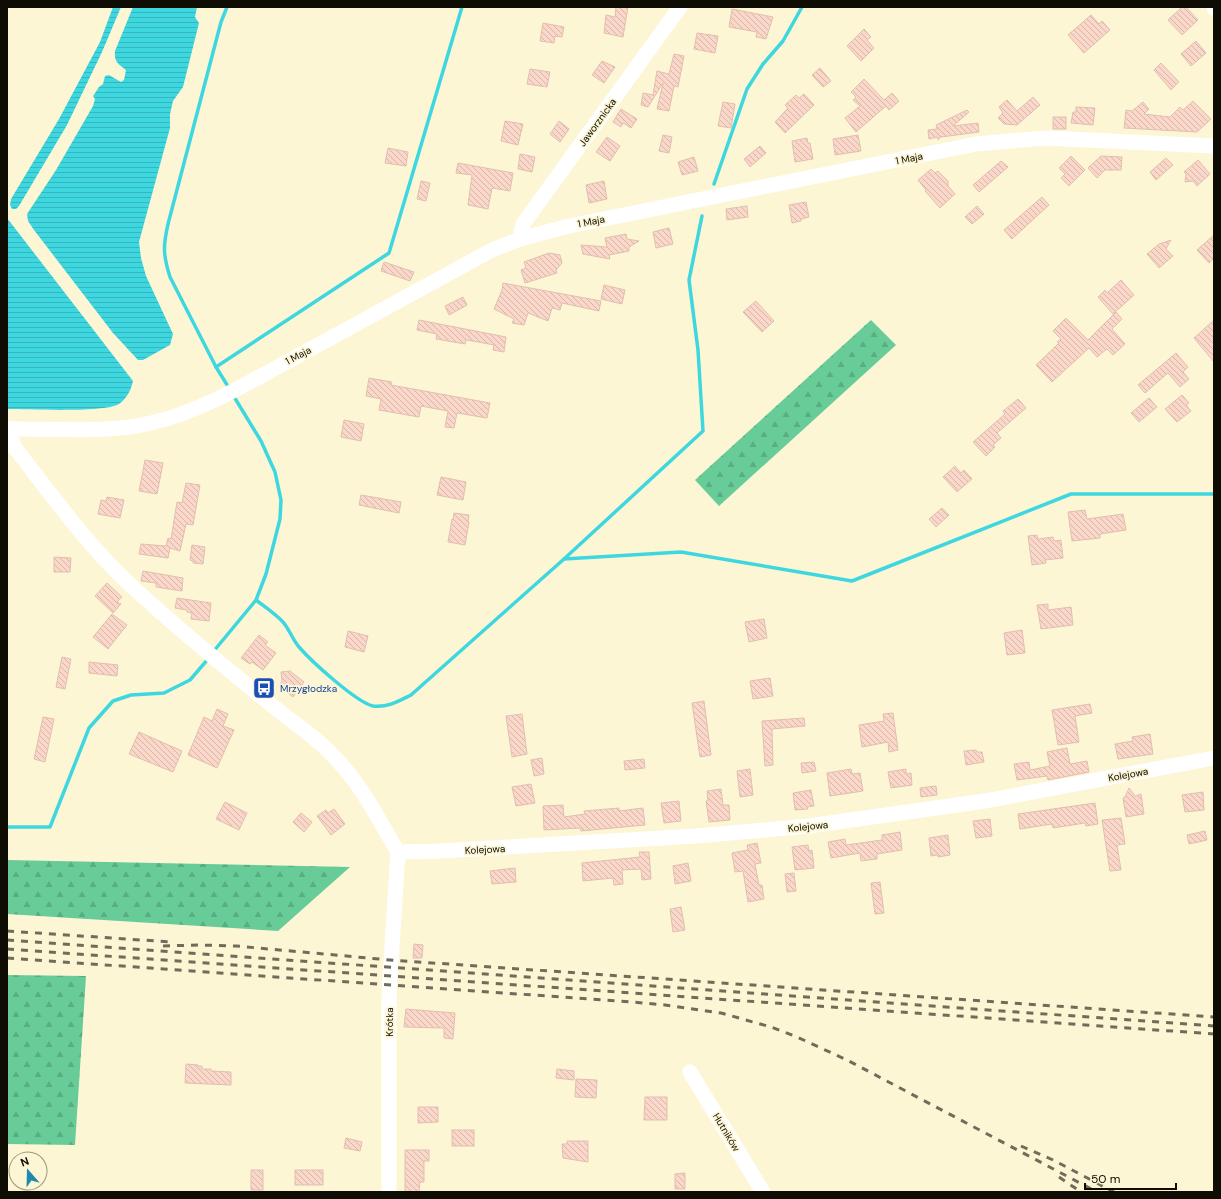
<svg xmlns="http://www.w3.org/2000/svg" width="1221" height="1199" font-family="'DM Sans',sans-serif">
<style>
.forest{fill:url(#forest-firs)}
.water{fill:url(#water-rules)}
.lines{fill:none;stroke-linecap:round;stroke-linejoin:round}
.stream{stroke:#3fd7df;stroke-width:3.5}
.building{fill:url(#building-back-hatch);stroke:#e1bfb0}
.minor{stroke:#fff;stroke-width:15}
.rail{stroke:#706c59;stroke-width:3;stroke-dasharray:7 7;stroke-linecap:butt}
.labels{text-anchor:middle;stroke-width:3.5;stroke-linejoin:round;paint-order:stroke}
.street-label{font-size:10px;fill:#0e0c03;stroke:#fdf6d5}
.transit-label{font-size:10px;fill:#164399;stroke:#fdf6d5;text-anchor:start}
</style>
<defs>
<pattern id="forest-firs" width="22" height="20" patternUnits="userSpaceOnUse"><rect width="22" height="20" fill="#67cc98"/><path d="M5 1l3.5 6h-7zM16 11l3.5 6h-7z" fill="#58ae81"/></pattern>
<pattern id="water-rules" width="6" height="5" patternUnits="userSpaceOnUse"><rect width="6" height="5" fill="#3fd7df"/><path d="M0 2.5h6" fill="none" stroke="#36b7be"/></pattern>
<pattern id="building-back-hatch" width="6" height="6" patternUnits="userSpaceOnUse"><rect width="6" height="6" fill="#fad7c8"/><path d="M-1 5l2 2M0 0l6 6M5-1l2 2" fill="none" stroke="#d5b7aa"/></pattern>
</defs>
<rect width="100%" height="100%" fill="#fdf6d5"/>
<g class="forest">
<path d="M871 320 896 345 719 506 695 480Z"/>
<path d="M7 860 350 867 278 931 7 914Z"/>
<path d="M7 975 86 976 75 1145 7 1144Z"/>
</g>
<g class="water">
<path d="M113 7H121L102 52 67 125 19 206 16 209H12L10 205 11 199 59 119 100 42Z"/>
<path d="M133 7H197L195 17 199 23 183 87 173 101 170 114V128L139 242 141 258 146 276 173 334 170 345 143 360H138L113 333 34 230 28 221 27 214 56 170 93 106 95 99 93 96 99 87 103 84 105 76 109 75 121 82 124 80 126 70C118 64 114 62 115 51Z"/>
<path d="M7 218 133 381C131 390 127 398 119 404 104 413 28 409 7 409Z"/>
</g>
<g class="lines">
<g class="stream">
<path d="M227 7 221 22 168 224C163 246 163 255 170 277L216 367 229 388"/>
<path d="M714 184 747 89 763 64 783 41 802 7"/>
<path d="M216 367 389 253 462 7"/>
<path d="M564 559 681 552 852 581 1071 494H1214"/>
<path d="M256 600C265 607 274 613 282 621 289 628 292 639 299 647 311 661 356 702 373 706 387 708 399 701 411 695L564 559 703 431 698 350 689 280 702 216"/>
<path d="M213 652 256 600 266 574 280 519 281 500 275 472 261 441 233 395"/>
<path d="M7 827H50L89 728 113 701 131 695 164 693 190 680 208 659"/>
</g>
</g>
<g class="building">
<path d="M616 7H628L623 37 604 33 606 15 615 17Z"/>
<path d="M1182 7H1186L1198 20 1182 35 1168 20Z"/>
<path d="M732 9 773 17 766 39 756 37 757 32 729 27Z"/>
<path d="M1091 15 1099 24 1102 21 1110 30 1084 53 1068 35Z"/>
<path d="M543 23 564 27 562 37 555 36 554 43 540 41Z"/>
<path d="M864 29 871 37 867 40 874 48 861 61 847 46Z"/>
<path d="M697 33 718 36 715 53 694 49Z"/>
<path d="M1196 41 1206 53 1191 66 1181 54Z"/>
<path d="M674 54 684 56 678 87 674 86 669 111 657 109 663 83 648 107 641 105 643 93 653 95 657 71 669 74Z"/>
<path d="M602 61 615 67 604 83 592 75Z"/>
<path d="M1161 63 1179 82 1171 90 1154 70Z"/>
<path d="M820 68 831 81 823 87 812 75Z"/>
<path d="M530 69 550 72 547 87 527 84Z"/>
<path d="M864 79 884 100 892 93 899 101 889 110 886 106 856 132 845 118 860 106 853 100 856 97 851 92Z"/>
<path d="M804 94 814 105 785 133 775 122 788 108 785 105 796 95 799 98Z"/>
<path d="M1033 97 1040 105 1017 125 1004 124 998 118 1003 113 999 107 1007 100 1017 111Z"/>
<path d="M1193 101 1211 119 1197 132 1124 128 1126 110 1132 111 1143 102 1149 109 1144 114 1170 117 1180 107 1183 110Z"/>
<path d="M723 102 735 104 731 128 718 126Z"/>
<path d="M1076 107 1095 108 1093 125 1071 123 1073 112H1076Z"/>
<path d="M621 109 637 119 631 128 623 123 621 127 613 122Z"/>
<path d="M967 110 969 112 953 126 978 123 979 132 941 137 938 140V137L929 139 928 130 937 129 936 125Z"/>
<rect x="1053" y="117" width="13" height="12"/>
<path d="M505 121 523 124 518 145 501 141Z"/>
<path d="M559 121 569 129 560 142 550 134Z"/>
<path d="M663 135 672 137 669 153 659 151Z"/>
<path d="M858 135 861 151 835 155 833 139Z"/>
<path d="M607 137 620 146 610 161 596 152Z"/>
<path d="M807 138 808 143H810L813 159 795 162 792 141Z"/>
<path d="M760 146 766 153 750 167 744 159Z"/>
<path d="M388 148 408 152 406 166 385 163Z"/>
<path d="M520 154 535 157 532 172 518 169Z"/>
<path d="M1071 156 1085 170 1069 186 1061 178 1065 174 1059 168Z"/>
<path d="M1101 156 1122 157 1121 170H1105L1097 178 1088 168Z"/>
<path d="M694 157 698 171 682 175 678 162Z"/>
<path d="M1166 158 1173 165 1156 180 1150 172Z"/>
<path d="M1198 160 1210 174 1197 186 1193 181 1185 182 1186 174 1184 172Z"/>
<path d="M1001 161 1008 167 979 192 973 185Z"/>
<path d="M458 163 513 173 510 191 492 188 488 209 468 205 472 175 456 173Z"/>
<path d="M931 169 935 173 938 171 948 181V186L955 194 940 208 925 191 926 190 918 180Z"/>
<path d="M421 181 430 183 426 201 417 199Z"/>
<path d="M604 181 607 199 589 203 586 185Z"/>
<path d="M1042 197 1049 205 1012 239 1004 230Z"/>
<path d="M806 202 809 217 801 219V221L792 223 789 205Z"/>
<path d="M747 206 748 217 727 220 726 209Z"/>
<path d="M977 206 984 214 972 224 965 217Z"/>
<path d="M669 228 673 244 656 248 653 232Z"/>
<path d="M626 234 627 239 639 241 629 247V251L609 255 610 259 583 254 581 245 607 247 605 238Z"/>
<path d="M1214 235V258L1209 263 1197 250Z"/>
<path d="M1171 240 1166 249 1173 256 1159 268 1147 254 1159 244Z"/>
<path d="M549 253 560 255 562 263 556 270 557 273 525 283 521 270 526 268 524 262Z"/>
<path d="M384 262 414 272 410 281 381 271Z"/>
<path d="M1121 280 1134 295 1113 314 1098 297 1105 290 1107 293Z"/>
<path d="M503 283 601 301 599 311 562 303 560 310 552 308 548 321 528 313 524 325 512 323 514 319 494 309 502 290Z"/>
<path d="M604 285 625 290 622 304 601 299Z"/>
<path d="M463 297 467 305 449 315 445 306Z"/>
<path d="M756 301 774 321 762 332 743 312Z"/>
<path d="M1116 312 1122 319 1112 329 1125 344 1113 355 1107 349 1097 357 1089 348 1052 382 1036 365 1059 343 1057 342 1061 339 1053 331 1066 318 1088 340Z"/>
<path d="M419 320 506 337 504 352 493 350 494 345 478 342 466 340 465 344 436 339 437 334 417 330Z"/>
<path d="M1214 320V362L1194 338Z"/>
<path d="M1176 353 1188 367 1183 372 1189 379 1180 387 1168 373 1145 393 1138 385Z"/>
<path d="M369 378 392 382 391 385 490 403 487 418 457 413 454 428 445 427 448 411 421 406 419 417 379 410 381 399 366 396Z"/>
<path d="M1182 395 1189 403 1186 405 1191 411 1177 422 1165 409Z"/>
<path d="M1149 398 1157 407 1139 422 1131 413Z"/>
<path d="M1018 399 1026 408 997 433 1001 438 993 445 995 447 986 456 973 442 1005 414 1003 411Z"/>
<path d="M344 420 364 424 361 441 341 437Z"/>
<path d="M145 460 163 463 157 494 139 491Z"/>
<path d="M955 466 961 473 964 470 972 479 957 492 943 477Z"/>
<path d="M441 477 466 482 463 500 437 495Z"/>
<path d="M186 483 200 485 193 525 186 524 180 551 170 548 168 558 139 554 141 544 166 546 168 538 171 539 177 502 182 503Z"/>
<path d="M361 495 401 502 399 513 359 505Z"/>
<path d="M107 497 124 500 120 518 98 514 101 500 106 501Z"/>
<path d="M942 508 949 515 936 527 929 519Z"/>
<path d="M1085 510 1087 519 1123 514 1126 530 1100 534V538L1072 541 1068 512Z"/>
<path d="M454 513 469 515 468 522H469L465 545 448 542 452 519 453 520Z"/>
<path d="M1037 535 1038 539 1053 537 1054 541 1061 540 1063 558 1045 560 1046 563 1032 565 1028 536Z"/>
<path d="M192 545 205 547 203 564 193 563V561L190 560Z"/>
<path d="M54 557 71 558 70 572H54Z"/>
<path d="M143 571 183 578 182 591 156 587V583L141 581Z"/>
<path d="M107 583 122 597 117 602 121 604 113 613 95 596Z"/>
<path d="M177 598 211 603 209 621 191 619 192 613 187 612V610L175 608Z"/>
<path d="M1048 604V610L1071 607 1073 625 1041 629 1037 605Z"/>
<path d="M112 614 127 625 108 649 93 637Z"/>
<path d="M764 619 767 638 749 642 745 622Z"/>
<path d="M1022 630 1025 653 1007 655 1004 633Z"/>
<path d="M348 631 368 636 364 652 345 647Z"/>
<path d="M259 635 268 642 265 645 276 653 263 670 252 662 250 664 241 658Z"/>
<path d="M62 657 71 659 65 689 56 687Z"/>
<path d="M89 662 118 665 117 676 89 673Z"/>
<path d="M290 671 304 682 293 697 279 686 282 681 281 672Z"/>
<path d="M770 678 773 696 753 699 750 681Z"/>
<path d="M704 701 711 755 700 757 692 703Z"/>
<path d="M1090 704 1092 713 1075 716 1079 742 1058 745 1052 710Z"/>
<path d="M217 709 228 714 223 726 234 730 217 768 188 755 204 717 212 721Z"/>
<path d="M893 713 898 750 889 752 888 742 862 747 859 725 884 721 883 714Z"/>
<path d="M522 714 527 754 512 757 506 716Z"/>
<path d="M43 717 54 719 45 762 34 759Z"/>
<path d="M804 718 805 726 772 729 773 765 765 766 762 721Z"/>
<path d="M139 732 182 751 173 772 129 754Z"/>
<path d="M1150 734 1153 754 1118 759 1115 744 1133 741 1132 737Z"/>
<path d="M1067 748 1070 764 1087 761 1089 772 1048 780 1047 776 1017 780 1014 764 1029 762 1030 770 1050 766 1047 752Z"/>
<path d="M976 750 977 752H982L984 762 966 765 964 751Z"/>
<path d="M542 758 544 774 534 776 531 760Z"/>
<path d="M644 759 645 768 625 770 624 761Z"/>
<path d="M814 762 816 771 802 773 801 763Z"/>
<path d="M750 769 753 795 740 797 737 771Z"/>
<path d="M851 769 852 774 860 773 863 791 830 796 827 773Z"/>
<path d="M906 769V774L911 773 912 785 891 788 888 772Z"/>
<path d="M531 784 535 803 516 806 512 787Z"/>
<path d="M936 786 937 795 921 797 920 788Z"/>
<path d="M1129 788 1135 796 1141 794 1144 814 1126 817 1123 798 1125 797Z"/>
<path d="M721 789 723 805H729L730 820 709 822 706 801H708L707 791Z"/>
<path d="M811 790 814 806 807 807 808 809 795 810 793 793Z"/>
<path d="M1203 792 1204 810 1185 812 1182 795Z"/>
<path d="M679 801 681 821 664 823 661 803Z"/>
<path d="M225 802 247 813 239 830 216 819Z"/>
<path d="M1095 803 1098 824 1086 826 1085 823 1053 828 1052 824 1020 829 1018 814Z"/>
<path d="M563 805 564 817 585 814 584 811 619 808V811L643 808 645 825 581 831 580 828 544 830 543 806Z"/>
<path d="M334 809 345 824 331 835 317 816 326 810 328 813Z"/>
<path d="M301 813 312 822 304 832 293 822Z"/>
<path d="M1121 818 1125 844 1117 845 1121 870 1110 871 1102 820Z"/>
<path d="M990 819 992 836 976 838 973 821Z"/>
<path d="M1205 831 1207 840 1189 844 1187 835Z"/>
<path d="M900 832 902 850 877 854V859L861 861 860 853 831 858 828 842 845 839 846 845 882 840V835Z"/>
<path d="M948 835 950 855 938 857 937 855 931 856 929 838Z"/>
<path d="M757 843 761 863 755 864 759 885H762L764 899 748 902 743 871 735 872 732 853 748 850 747 845Z"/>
<path d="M808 845 809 851 812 850 814 868 795 870 792 847Z"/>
<path d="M639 852H649L651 879 642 880 641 869 622 870 623 884 614 885 613 878 583 881 582 863 640 857Z"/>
<path d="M688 863 691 881 675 884 673 866Z"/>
<path d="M515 868 516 882 492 884 490 871Z"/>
<path d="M794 873 796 891 787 892 785 874Z"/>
<path d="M880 882 884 913 875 914 871 883Z"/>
<path d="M681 907 685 930 673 932 670 909Z"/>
<path d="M414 944 423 945 422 958H413Z"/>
<path d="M406 1009 455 1013 453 1039 444 1038V1028L404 1027Z"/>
<path d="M186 1064 198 1065V1066H202V1069H211V1071L231 1072V1085L185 1083Z"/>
<path d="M557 1069 574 1071V1080L556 1078Z"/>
<path d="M576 1079 597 1080 596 1098 575 1097Z"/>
<path d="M645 1097H667V1120H644Z"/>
<path d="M418 1107H438V1122L418 1123Z"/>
<rect x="452" y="1130" width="22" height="16"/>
<path d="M346 1138 362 1142 360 1151 344 1148Z"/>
<path d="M567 1141H588V1162L563 1158 562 1144H567Z"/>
<path d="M405 1150H429V1161H424V1182H420L419 1192H405Z"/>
<rect x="251" y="1170" width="12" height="20"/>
<rect x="295" y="1170" width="28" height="15"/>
<path d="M685 1173V1189H675V1174Z"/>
</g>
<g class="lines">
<g class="minor">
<path d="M1214 7V8"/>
<path d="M520 239 523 224 680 7"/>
<path d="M7 429C55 428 105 434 151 423 203 411 249 382 296 357 361 321 427 286 492 250L520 239 569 226 976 144 1046 138 1214 146"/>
<path d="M9 429 10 435 15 448C54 498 90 549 137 591 184 634 233 674 283 714 302 729 322 742 338 761 363 787 379 821 398 852"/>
<path d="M398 852 440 851 696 836 809 826 985 801 1214 758"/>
<path d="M690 1072 763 1192"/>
<path d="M389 1192V994L398 852"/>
</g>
<g class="rail">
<path d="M7 931 171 942"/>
<path d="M7 940 1214 1026"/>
<path d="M163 946 199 945 236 946 390 960 1214 1017"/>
<path d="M7 949 1214 1034"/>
<path d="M7 958 632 1002 665 1005 721 1013 771 1027 797 1037 847 1060 1097 1192"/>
<path d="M1021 1146 1053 1160 1114 1192"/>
<path d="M1059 1177 1081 1192"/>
</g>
</g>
<defs>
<g id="bus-square" transform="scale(1.15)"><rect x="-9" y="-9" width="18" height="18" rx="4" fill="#1a4fb4" stroke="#fdf6d5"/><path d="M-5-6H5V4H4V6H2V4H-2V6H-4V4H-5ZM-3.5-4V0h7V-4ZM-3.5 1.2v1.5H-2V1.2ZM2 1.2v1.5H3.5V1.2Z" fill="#fff"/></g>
</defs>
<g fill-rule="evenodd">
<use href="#bus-square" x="264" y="688"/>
</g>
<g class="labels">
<g class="street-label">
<text transform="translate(597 122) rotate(-54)" y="4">Jaworznicka</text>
<text transform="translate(909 158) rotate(-11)" y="4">1 Maja</text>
<text transform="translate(591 221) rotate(-11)" y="4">1 Maja</text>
<text transform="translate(298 355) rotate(-28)" y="4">1 Maja</text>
<text transform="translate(1128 774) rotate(-10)" y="4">Kolejowa</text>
<text transform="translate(808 826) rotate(-6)" y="4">Kolejowa</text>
<text transform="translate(485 849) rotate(-3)" y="4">Kolejowa</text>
<text transform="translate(389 1022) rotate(-90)" y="4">Krótka</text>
<text transform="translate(727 1132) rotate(59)" y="4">Hutników</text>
</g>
<g class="transit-label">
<text x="280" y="692">Mrzygłodzka</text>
</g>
</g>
<rect width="1221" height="1199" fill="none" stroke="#0e0c03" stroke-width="16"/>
<g transform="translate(28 1171) rotate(340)"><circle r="19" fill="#fdf6d5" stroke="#9d9881"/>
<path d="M0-3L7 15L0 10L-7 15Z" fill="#1d89b0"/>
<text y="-6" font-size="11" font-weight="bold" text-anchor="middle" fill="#0e0c03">N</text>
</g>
<path d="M1085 1183v6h91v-6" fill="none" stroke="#0e0c03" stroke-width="2"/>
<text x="1091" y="1183" font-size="12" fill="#0e0c03" stroke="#fdf6d5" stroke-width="3" paint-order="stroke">50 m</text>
</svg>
